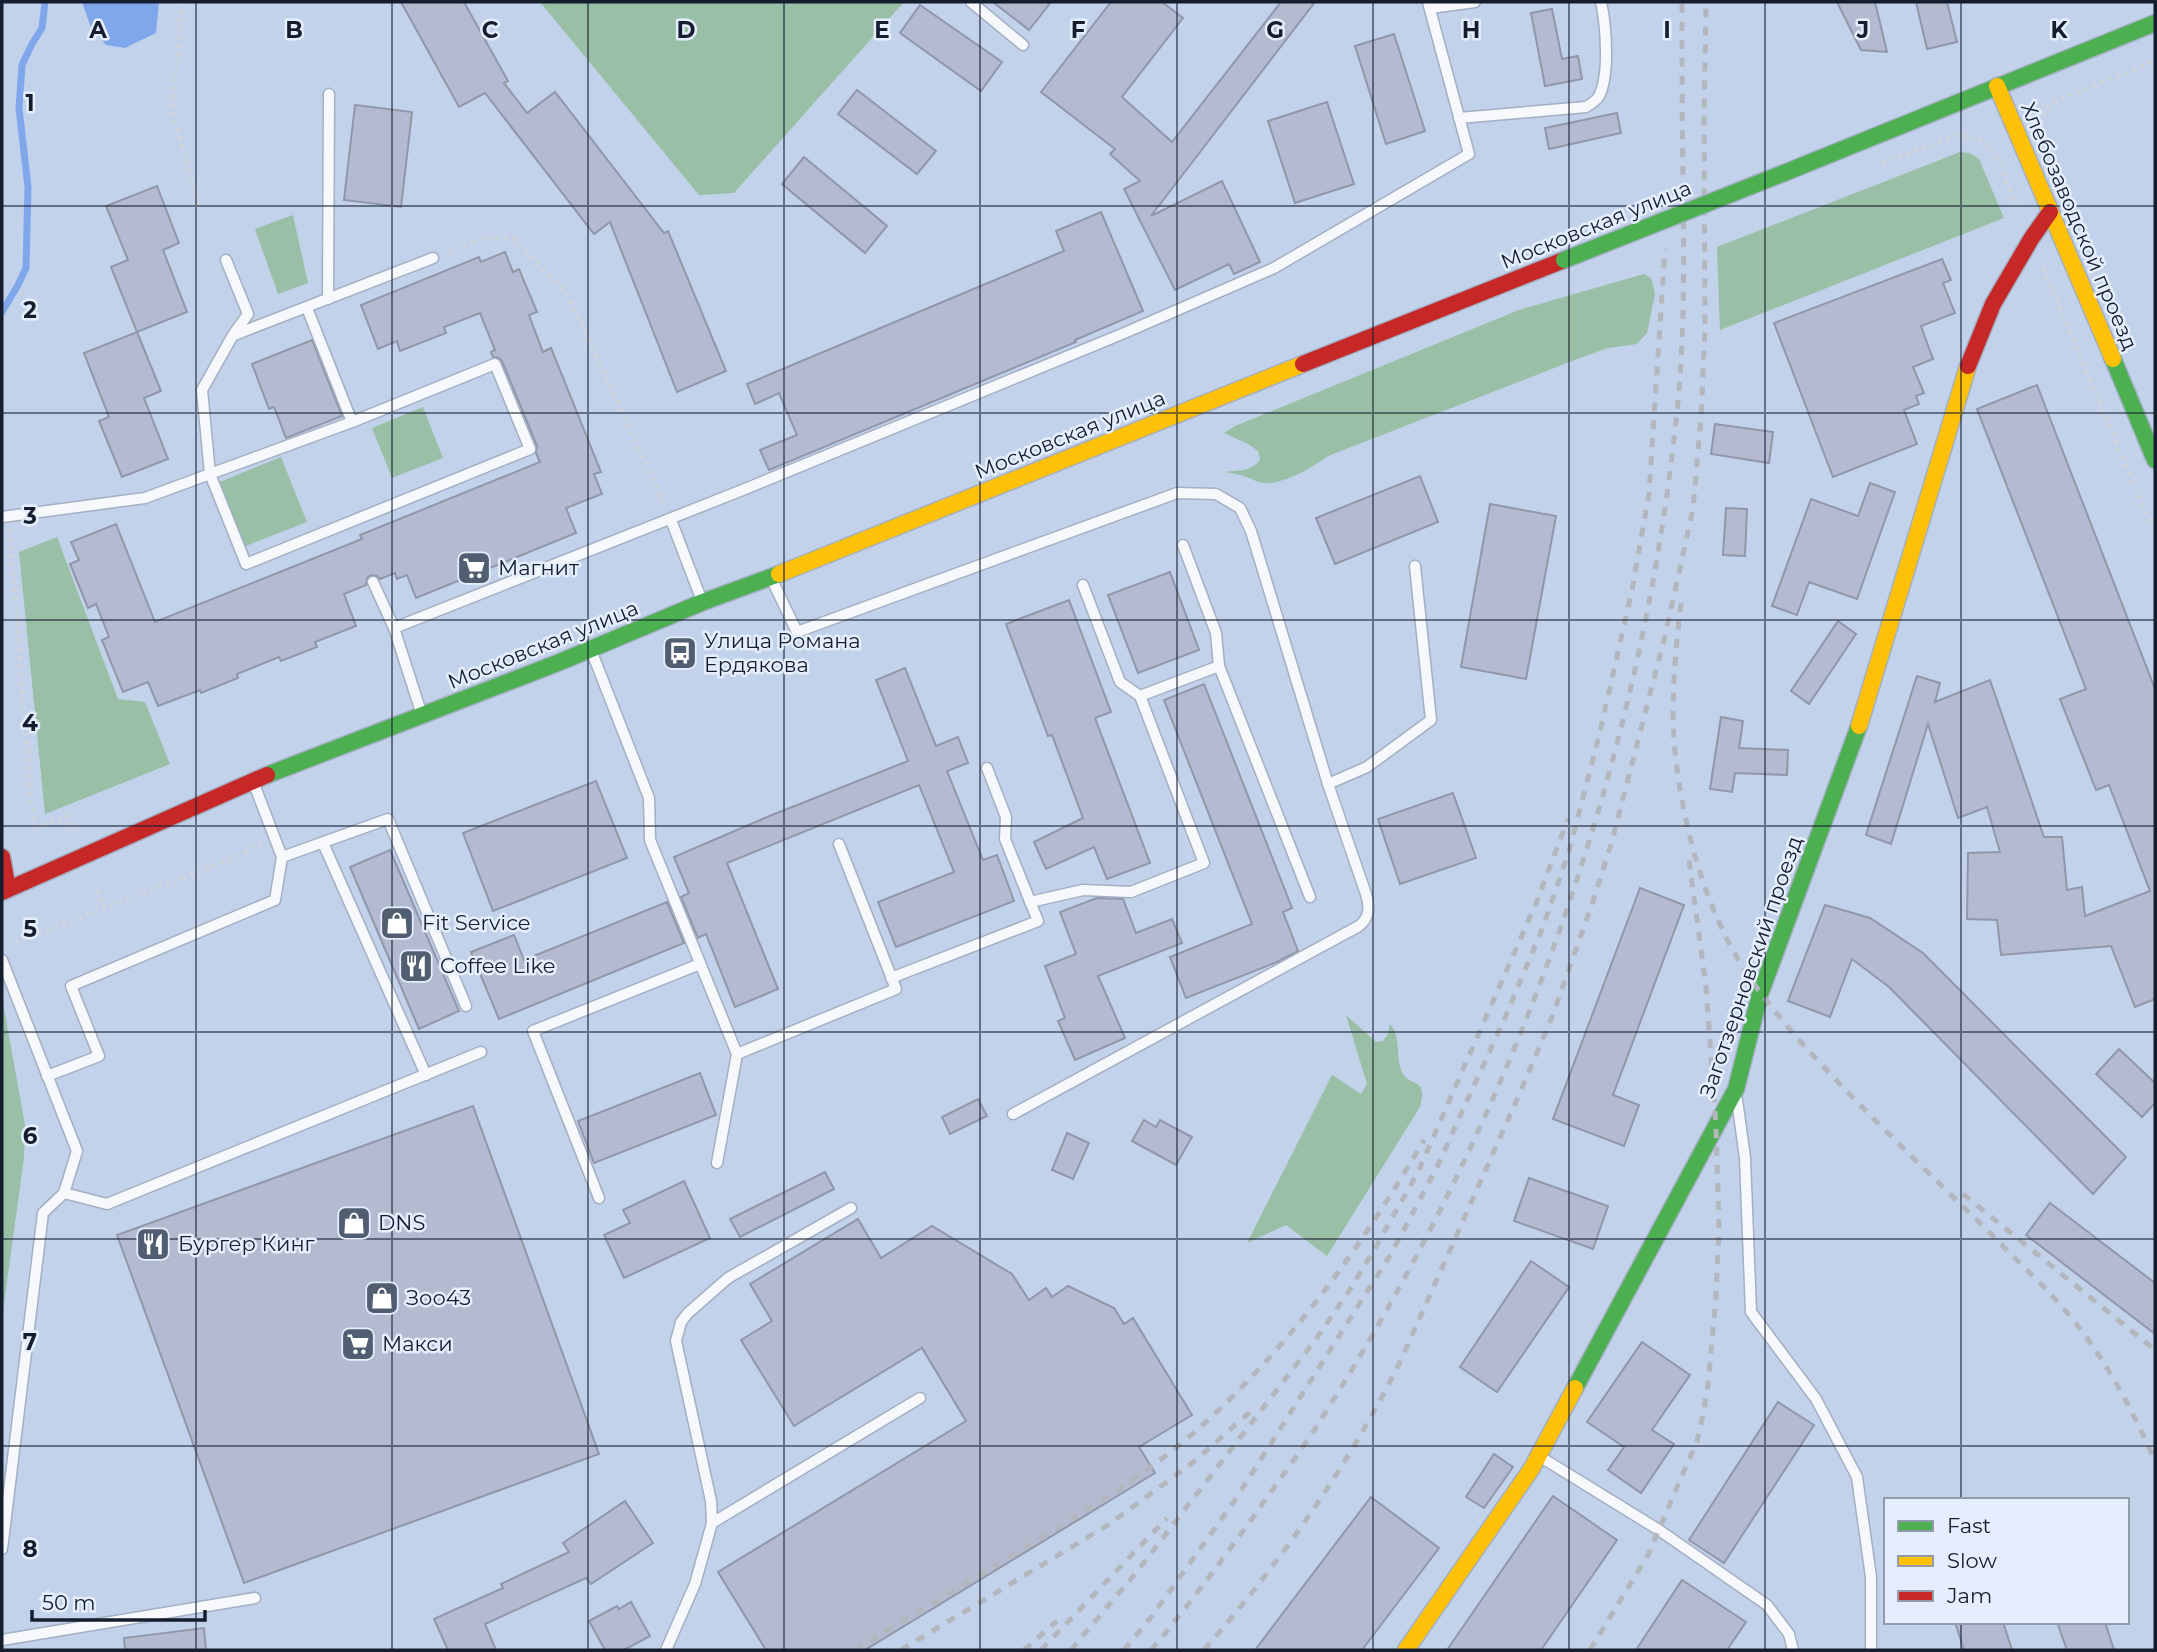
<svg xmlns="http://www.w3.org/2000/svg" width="2157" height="1652" font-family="Montserrat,sans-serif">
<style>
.green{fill:#99bfa6}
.water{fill:#80a7eb}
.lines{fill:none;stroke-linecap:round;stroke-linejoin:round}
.stream{stroke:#80a7eb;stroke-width:7}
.building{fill:#b4bbd0;stroke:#9097ab;stroke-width:2}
.lane-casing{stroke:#a3afc2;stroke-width:13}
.fast-casing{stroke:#a3afc2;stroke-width:19}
.slow-casing{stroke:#a3afc2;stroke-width:19}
.jam-casing{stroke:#a3afc2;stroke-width:19}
.path{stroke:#d0d5dd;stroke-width:4.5;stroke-dasharray:3.5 5;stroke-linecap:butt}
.lane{stroke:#f6f8fc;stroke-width:10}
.fast{stroke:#4caf50;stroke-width:16}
.slow{stroke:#ffc107;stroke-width:16}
.jam{stroke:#c62828;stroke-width:16}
.rail{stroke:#b3b6bc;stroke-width:5;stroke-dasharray:9 9;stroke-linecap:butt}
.fast-bridge-casing{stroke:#a3afc2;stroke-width:19;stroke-linecap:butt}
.fast-bridge{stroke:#4caf50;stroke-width:16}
.grid{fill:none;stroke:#141e2f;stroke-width:2;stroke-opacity:0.55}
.labels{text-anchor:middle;stroke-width:5;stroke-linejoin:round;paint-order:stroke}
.street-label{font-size:21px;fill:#141e2f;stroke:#e5eefc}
.poi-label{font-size:21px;fill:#141e2f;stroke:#e5eefc;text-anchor:start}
.grid-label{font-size:23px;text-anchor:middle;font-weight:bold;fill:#141e2f;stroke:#e5eefc;stroke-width:5;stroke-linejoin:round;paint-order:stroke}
</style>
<rect width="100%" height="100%" fill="#c3d2eb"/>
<g class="green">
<path d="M540 2H904L734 193 699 195Z"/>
<path d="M1960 152 1970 153 1979 159 2004 218 1720 330 1717 247Z"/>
<path d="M293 215 308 283 278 294 255 229Z"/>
<path d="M1644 274 1651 278 1655 294 1647 333 1637 344 1608 348 1580 358 1328 456C1312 468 1283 485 1262 483 1256 482 1251 478 1246 477 1239 474 1231 473 1224 472 1238 470 1251 472 1260 460L1258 451 1248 444 1224 433 1235 426 1519 310Z"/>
<path d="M423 407 443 458 392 478 372 428Z"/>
<path d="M281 457 307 522 243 547 217 483Z"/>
<path d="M57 537 118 699 145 702 170 764 45 814 19 552Z"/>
<path d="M3 1003 25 1125 24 1158 2 1318Z"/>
<path d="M1346 1015 1376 1042 1383 1041 1388 1034 1390 1024C1402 1038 1395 1056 1402 1072 1410 1089 1428 1075 1420 1107L1327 1256 1286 1225 1247 1243 1332 1075 1361 1094 1367 1084Z"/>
</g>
<path class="water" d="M82 2H159L156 33 125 48 106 45 91 28Z"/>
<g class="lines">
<path class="stream" d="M2 312 18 285 26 268 28 187 19 108 22 65 32 44 42 28 45 2"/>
</g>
<g class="building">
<path d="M401 2H464L508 81 504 83 527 113 555 92 664 233 668 231 726 371 677 392 610 222 594 234 485 93 459 107Z"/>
<path d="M993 2H1051L1029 30Z"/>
<path d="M1111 2H1162L1183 18 1122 97 1172 142 1281 2H1315L1151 216 1222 181 1260 262 1234 274 1229 264 1175 290 1124 189 1140 181 1110 154 1115 149 1041 92Z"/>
<path d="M1837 2H1875L1887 52 1861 50Z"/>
<path d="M1916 2H1947L1957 42 1927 49Z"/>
<path d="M920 5 1002 62 981 91 900 33Z"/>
<path d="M1552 9 1562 59 1578 56 1582 79 1545 86 1531 13Z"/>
<path d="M1394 34 1425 131 1386 144 1355 46Z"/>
<path d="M857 90 936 151 917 174 838 114Z"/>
<path d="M1327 102 1354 184 1295 203 1268 121Z"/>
<path d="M355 105 412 112 401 207 344 200Z"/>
<path d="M1617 113 1621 133 1549 149 1545 128Z"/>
<path d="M804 157 887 226 865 253 782 184Z"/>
<path d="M157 186 179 243 163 250 187 312 137 332 111 267 128 260 106 206Z"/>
<path d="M1101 212 1143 311 1075 340 1076 342 769 470 760 450 797 435 779 393 755 404 747 384 1064 251 1056 231Z"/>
<path d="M505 252 513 272 519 269 537 312 529 315 543 352 551 348 601 472 594 474 602 494 566 508 576 533 416 598 407 575 397 579 395 573 380 579 377 576 371 575 367 578 366 585 344 594 356 626 315 642 317 647 281 661 279 657 237 674 238 678 201 693 200 690 158 706 148 682 123 692 102 640 109 637 96 604 88 608 70 564 79 560 71 542 116 524 155 622 362 539 360 535 540 462 536 453 537 446 502 361 499 358 493 357 491 352 495 350 480 313 444 327 446 333 400 351 397 341 378 349 361 305 479 257 481 262Z"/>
<path d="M1942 259 1951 280 1943 283 1955 313 1921 326 1933 359 1913 367 1924 393 1916 396 1919 404 1904 410 1917 444 1833 477 1774 323Z"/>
<path d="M137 332 161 391 144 398 168 459 122 477 99 421 109 417 84 353Z"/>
<path d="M312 340 342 416 286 438 274 407 269 409 252 364Z"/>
<path d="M2037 385 2155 689V999L2135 1007 2111 946 2001 955 1997 920 1967 919 1968 853 2000 852 1987 807 1958 818 1928 724 1891 844 1866 835 1917 676 1940 683 1935 702 1990 680 2044 837H2062L2067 890 2082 887 2085 916 2150 891 2109 785 2096 790 2060 699 2086 689 1977 409Z"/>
<path d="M1715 424 1773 432 1769 463 1711 454Z"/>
<path d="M1420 476 1438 522 1335 564 1316 518Z"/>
<path d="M1870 483 1895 492 1857 599 1809 582 1797 615 1772 606 1811 499 1858 516Z"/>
<path d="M1490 504 1556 516 1526 679 1461 667Z"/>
<path d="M1726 508 1747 509 1745 556 1723 555Z"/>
<path d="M1170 572 1199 650 1138 673 1108 595Z"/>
<path d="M1069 600 1111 712 1095 718 1150 863 1107 879 1094 847 1046 869 1034 842 1083 818 1052 735 1048 736 1006 624Z"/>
<path d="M1838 621 1856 634 1809 704 1791 691Z"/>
<path d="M905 668 936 746 958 737 968 763 947 771 983 860 997 855 1014 901 896 947 878 902 954 872 919 785 727 863 778 989 735 1007 706 934 698 938 681 897 689 893 674 857 767 817 908 761 876 680Z"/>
<path d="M1204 684 1292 908 1283 912 1298 951 1277 962 1186 998 1170 957 1252 924 1164 700Z"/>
<path d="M1721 717 1743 721 1739 748 1788 750 1787 775 1735 773 1732 792 1710 789Z"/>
<path d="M596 781 627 858 493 911 463 833Z"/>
<path d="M1453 793 1476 858 1400 884 1378 819Z"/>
<path d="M390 850 459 1011 419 1029 350 867Z"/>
<path d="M1640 888 1684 905 1613 1095 1639 1105 1624 1146 1553 1119Z"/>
<path d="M1097 898 1123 899 1136 933 1172 919 1182 943 1098 976 1125 1038 1075 1060 1058 1021 1065 1018 1045 966 1076 954 1060 912Z"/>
<path d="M667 902 684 943 499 1019 471 952 514 935 524 960Z"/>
<path d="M1825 905 1870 918 1923 953 2126 1157 2093 1194 1889 987 1852 959 1830 1017 1788 1001Z"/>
<path d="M2119 1049 2155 1083V1103L2142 1117 2096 1074Z"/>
<path d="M700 1073 716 1115 594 1163 578 1121Z"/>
<path d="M978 1099 987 1116 950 1134 942 1117Z"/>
<path d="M473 1106 599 1454 244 1583 117 1235Z"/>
<path d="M1144 1120 1156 1127 1160 1120 1192 1137 1176 1165 1132 1141Z"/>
<path d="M1067 1133 1089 1143 1073 1179 1052 1170Z"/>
<path d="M825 1172 834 1189 740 1237 730 1219Z"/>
<path d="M1529 1178 1608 1206 1593 1249 1514 1221Z"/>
<path d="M684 1181 710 1238 624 1278 604 1235 630 1223 623 1210Z"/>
<path d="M2050 1203 2155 1283V1334L2026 1235Z"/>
<path d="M858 1219 881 1258 932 1226 1012 1274 1029 1300 1046 1288 1052 1297 1068 1286 1114 1308 1124 1324 1133 1318 1192 1415 1139 1447 1155 1473 865 1650H766L718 1572 966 1421 922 1348 794 1426 741 1340 772 1321 750 1284Z"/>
<path d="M1531 1261 1569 1287 1497 1392 1460 1367Z"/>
<path d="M1642 1342 1690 1375 1652 1430 1674 1444 1641 1493 1608 1470 1624 1447 1587 1422Z"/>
<path d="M1778 1402 1814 1425 1724 1563 1689 1540Z"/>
<path d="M1494 1454 1513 1467 1484 1508 1466 1497Z"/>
<path d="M1553 1496 1617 1540 1541 1650H1447Z"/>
<path d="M1371 1497 1439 1548 1362 1650H1255Z"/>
<path d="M625 1501 653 1543 591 1584 586 1578 485 1624 496 1650H448L434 1619 503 1588 501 1584 569 1552 563 1543Z"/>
<path d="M1682 1580 1746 1622 1727 1650H1636Z"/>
<path d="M631 1602 650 1636 624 1650H605L589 1621 617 1606 619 1609Z"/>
<path d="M1955 1622H2003L2012 1650H1964Z"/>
<path d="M2057 1622H2105L2114 1650H2067Z"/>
<path d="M204 1628 206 1650H125L124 1638Z"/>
</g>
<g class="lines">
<g class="lane-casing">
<g id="lane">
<path d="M971 2 1023 45"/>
<path d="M1430 8 1475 2"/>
<path d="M1459 118 1586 107C1591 104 1596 101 1599 96 1610 75 1606 25 1601 2"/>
<path d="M328 299 329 94"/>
<path d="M307 308 352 422"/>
<path d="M234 335 433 258"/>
<path d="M495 364 530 449 246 564 210 474 352 422Z"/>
<path d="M2 517 145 498 210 474 202 390 233 335 248 314 226 260"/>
<path d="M671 520 702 601"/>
<path d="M1183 545 1216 633 1219 666"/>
<path d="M771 578 797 632 1177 493 1216 494 1240 508 1251 531 1328 784 1366 894C1370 907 1370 917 1359 926L1013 1114"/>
<path d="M373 582 394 628 421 712"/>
<path d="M394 628 745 489 1122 334 1274 268 1469 154 1428 2"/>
<path d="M591 650 649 798 650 840 737 1054 717 1163"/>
<path d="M1140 696 1219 666 1310 897"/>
<path d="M1328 784 1367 767 1431 720 1415 566"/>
<path d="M323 843 426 1075"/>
<path d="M282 857 388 819 466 1006"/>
<path d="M1030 902 1083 890 1131 892 1204 863 1140 696 1120 682 1083 585"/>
<path d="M2 960 77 1151 64 1193 43 1213 2 1549"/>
<path d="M891 978 1038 921 1005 839 1006 817 987 768"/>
<path d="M737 1054 896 989 839 844"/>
<path d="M47 1076 99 1056 71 986 275 900 282 857 254 784"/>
<path d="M1737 1100 1745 1158 1751 1312 1816 1399 1857 1477 1871 1577V1650"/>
<path d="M64 1193 107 1204 481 1052"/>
<path d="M599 1198 533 1031 700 964"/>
<path d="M1539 1456 1659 1530 1767 1605 1789 1634 1793 1650"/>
<path d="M712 1523 920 1398"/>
<path d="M2 1640 255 1598"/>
<path d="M666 1650 695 1584 712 1523 711 1501 676 1341 681 1322 688 1313 728 1278 851 1208"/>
</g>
</g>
<g class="fast-casing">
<g id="fast">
<path d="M1784 173 2155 23"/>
<path d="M2113 359 2155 460"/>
<path d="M267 775 560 662 703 602 779 574"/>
<path d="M1575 1388 1736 1089 1760 994 1859 726"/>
</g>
</g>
<g class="slow-casing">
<g id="slow">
<path d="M1997 86 2113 359"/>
<path d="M779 574 1303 364"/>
<path d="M1859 726 1968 366"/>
<path d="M1406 1650 1532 1468 1575 1388"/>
</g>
</g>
<g class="jam-casing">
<g id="jam">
<path d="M1303 364 1564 260"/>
<path d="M1968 366 1993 304 2031 239 2050 212"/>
<path d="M2 857 8 889"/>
<path d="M2 892 267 775"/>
</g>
</g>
<g class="path">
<path d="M183 2 172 110 200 210"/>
<path d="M2039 122 2044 110 2054 102 2155 61"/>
<path d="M1882 163 1957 135 1974 137 1987 144 1997 158 2019 212"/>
<path d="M447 252 483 238 514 239 563 289 583 327 665 506"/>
<path d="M2043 268 2155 534"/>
<path d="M10 529 30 790 35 827 68 816 74 836"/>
<path d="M97 890 105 908"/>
<path d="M7 945 235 858 262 843"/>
</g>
<use href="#lane" class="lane"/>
<use href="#fast" class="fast"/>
<use href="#slow" class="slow"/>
<use href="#jam" class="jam"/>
<g class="rail">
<path d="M1681 603C1676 648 1671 694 1674 740 1679 803 1696 876 1724 933 1748 983 1784 1024 1821 1064 1875 1122 1933 1177 1989 1232 2016 1260 2045 1286 2070 1316 2106 1360 2132 1409 2155 1461"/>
<path d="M1963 1194 2155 1350"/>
<path d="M854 1650C909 1618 963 1585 1018 1552 1069 1521 1120 1491 1168 1454 1274 1370 1356 1256 1424 1140"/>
<path d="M901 1650 1108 1525 1191 1464 1250 1412"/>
<path d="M1024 1650 1057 1621"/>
<path d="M1041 1650 1167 1518"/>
<path d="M1071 1650 1139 1569 1316 1339 1347 1294 1374 1250 1418 1172 1537 901 1568 819"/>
<path d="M1124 1650 1152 1616 1235 1500 1391 1254 1437 1167 1507 1013 1543 927 1569 851 1599 736 1632 590 1641 539 1649 494 1665 249"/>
<path d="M1151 1650C1188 1607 1221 1561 1254 1516 1276 1484 1300 1453 1320 1421 1511 1122 1639 774 1676 421 1685 340 1684 261 1683 180 1682 121 1682 61 1682 2"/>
<path d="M1204 1650C1281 1562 1349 1465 1401 1360L1519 1095 1552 1017 1592 904 1612 841 1665 636 1693 509 1701 418 1705 328 1704 121 1706 2"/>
<path d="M1590 1650 1648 1555 1697 1441 1703 1415 1708 1385 1716 1296 1719 1227 1716 1126 1706 987 1689 860"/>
</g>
<g class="fast-bridge-casing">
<path id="fast-bridge" d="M1564 260 1784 173"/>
</g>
<use href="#fast-bridge" class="fast-bridge"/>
</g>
<path class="grid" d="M196 2V1650M392 2V1650M588 2V1650M784 2V1650M980 2V1650M1177 2V1650M1373 2V1650M1569 2V1650M1765 2V1650M1961 2V1500M2 206H2155M2 413H2155M2 620H2155M2 826H2155M2 1032H2155M2 1239H2155M2 1446H2155M1961 1622V1650"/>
<defs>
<g id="supermarket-square" transform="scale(1.75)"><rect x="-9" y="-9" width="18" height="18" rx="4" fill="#515d71" stroke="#e5eefc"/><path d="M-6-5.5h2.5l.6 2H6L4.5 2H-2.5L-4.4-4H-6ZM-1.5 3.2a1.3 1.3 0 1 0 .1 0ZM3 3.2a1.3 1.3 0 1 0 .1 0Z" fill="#fff"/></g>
<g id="bus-square" transform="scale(1.75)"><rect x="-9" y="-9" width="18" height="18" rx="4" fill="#515d71" stroke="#e5eefc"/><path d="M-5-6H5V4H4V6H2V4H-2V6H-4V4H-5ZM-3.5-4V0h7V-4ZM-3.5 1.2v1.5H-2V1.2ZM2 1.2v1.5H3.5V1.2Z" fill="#fff"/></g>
<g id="shop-square" transform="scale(1.75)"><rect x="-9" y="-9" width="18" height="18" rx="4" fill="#515d71" stroke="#e5eefc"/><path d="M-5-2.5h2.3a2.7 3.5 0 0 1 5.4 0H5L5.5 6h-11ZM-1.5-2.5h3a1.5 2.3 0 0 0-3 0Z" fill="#fff"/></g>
<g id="restaurant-square" transform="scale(1.75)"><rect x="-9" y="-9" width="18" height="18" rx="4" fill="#515d71" stroke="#e5eefc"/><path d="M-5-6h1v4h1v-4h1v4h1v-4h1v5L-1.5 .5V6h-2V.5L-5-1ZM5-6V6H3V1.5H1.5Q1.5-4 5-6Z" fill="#fff"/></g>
</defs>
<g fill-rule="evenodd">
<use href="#supermarket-square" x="474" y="568"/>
<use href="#bus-square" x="680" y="653"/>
<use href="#shop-square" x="397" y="923"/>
<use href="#restaurant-square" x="416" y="966"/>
<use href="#shop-square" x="354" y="1223"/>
<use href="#restaurant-square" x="153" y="1244"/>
<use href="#shop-square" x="382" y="1298"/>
<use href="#supermarket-square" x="358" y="1344"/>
</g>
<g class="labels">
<g class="street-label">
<text transform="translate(1596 225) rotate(-22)" y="7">Московская улица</text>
<text transform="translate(2079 226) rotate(67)" y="7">Хлебозаводской проезд</text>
<text transform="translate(1070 435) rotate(-22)" y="7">Московская улица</text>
<text transform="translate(543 645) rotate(-22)" y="7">Московская улица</text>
<text transform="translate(1751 967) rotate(-71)" y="7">Заготзерновский проезд</text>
</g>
<g class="poi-label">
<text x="498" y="575">Магнит</text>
<text x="704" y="648">Улица Романа<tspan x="704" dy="24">Ердякова</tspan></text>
<text x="422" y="930">Fit Service</text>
<text x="440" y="973">Coffee Like</text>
<text x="378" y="1230">DNS</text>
<text x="178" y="1251">Бургер Кинг</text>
<text x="406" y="1305">Зоо43</text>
<text x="382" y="1351">Макси</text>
</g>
</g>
<g class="grid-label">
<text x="98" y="38">A</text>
<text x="294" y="38">B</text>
<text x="490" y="38">C</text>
<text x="686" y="38">D</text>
<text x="882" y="38">E</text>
<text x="1078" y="38">F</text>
<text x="1275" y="38">G</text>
<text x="1471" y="38">H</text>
<text x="1667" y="38">I</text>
<text x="1863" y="38">J</text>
<text x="2059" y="38">K</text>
<text x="30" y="111">1</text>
<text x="30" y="318">2</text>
<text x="30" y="524">3</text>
<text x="30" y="731">4</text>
<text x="30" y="937">5</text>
<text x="30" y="1144">6</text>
<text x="30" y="1350">7</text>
<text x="30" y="1557">8</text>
</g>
<rect width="2157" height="1652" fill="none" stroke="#141e2f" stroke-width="7"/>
<rect x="1884" y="1498" width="245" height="126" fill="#e5eefc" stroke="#919baa" stroke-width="2"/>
<rect x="1898" y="1521" width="35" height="10" fill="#4caf50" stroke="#919baa" stroke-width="2"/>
<text x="1947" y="1533" font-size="21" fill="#141e2f">Fast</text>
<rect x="1898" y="1556" width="35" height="10" fill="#ffc107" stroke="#919baa" stroke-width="2"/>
<text x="1947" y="1568" font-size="21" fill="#141e2f">Slow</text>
<rect x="1898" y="1591" width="35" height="10" fill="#c62828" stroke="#919baa" stroke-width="2"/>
<text x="1947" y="1603" font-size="21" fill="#141e2f">Jam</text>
<path d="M32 1610v10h173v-10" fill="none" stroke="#141e2f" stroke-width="3.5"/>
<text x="42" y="1610" font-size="21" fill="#141e2f" stroke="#e5eefc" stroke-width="5" paint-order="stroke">50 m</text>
</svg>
